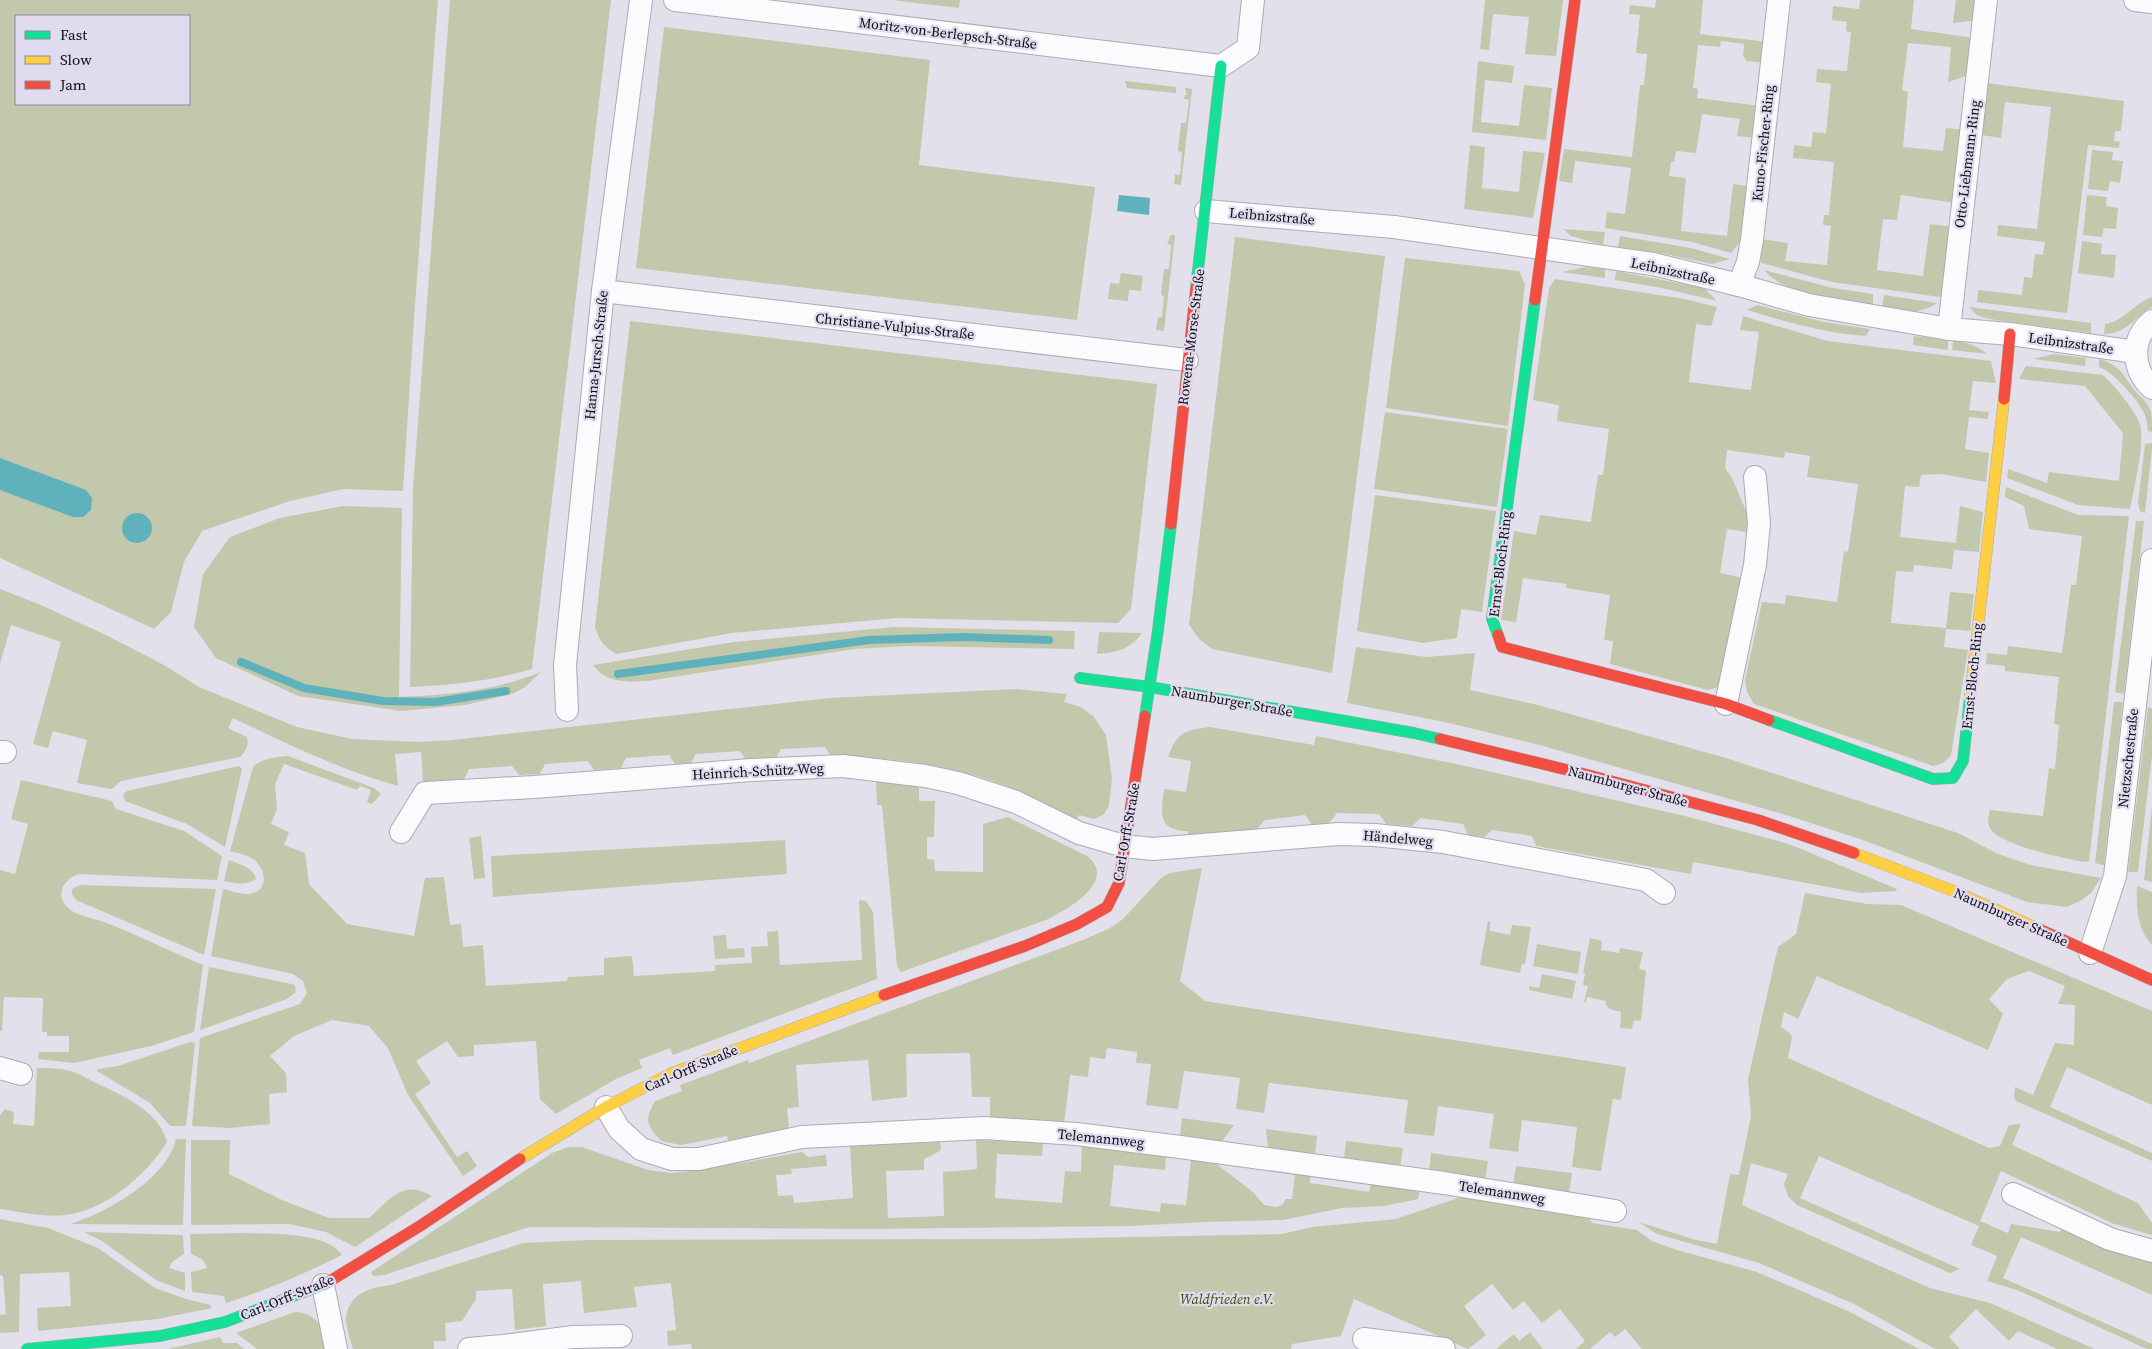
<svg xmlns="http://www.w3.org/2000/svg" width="2152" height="1349" font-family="'Source Serif 4',serif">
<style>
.green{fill:#c2c8ab;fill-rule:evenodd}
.water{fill:#5fb2bb}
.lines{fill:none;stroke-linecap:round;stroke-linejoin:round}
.stream{stroke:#5fb2bb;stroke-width:8}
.street-casing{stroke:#adaab3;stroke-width:24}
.fast-casing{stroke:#adaab3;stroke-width:12}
.slow-casing{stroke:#adaab3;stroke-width:12}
.jam-casing{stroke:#adaab3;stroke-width:12}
.street{stroke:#fbfafc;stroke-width:22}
.fast{stroke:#16e098;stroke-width:11}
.slow{stroke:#ffcf43;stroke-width:11}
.jam{stroke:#f24e42;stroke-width:11}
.labels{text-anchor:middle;stroke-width:4.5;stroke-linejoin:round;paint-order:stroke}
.street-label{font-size:14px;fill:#0d0b12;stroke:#e1dbf0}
.park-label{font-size:14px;font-style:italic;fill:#424d00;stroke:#e1dbf0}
</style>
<rect width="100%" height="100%" fill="#e3e0eb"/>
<g class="green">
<path d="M0 0H438L415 304 403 491 343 489 290 501 202 531 184 562 171 612 154 629 0 558ZM16 16H189V104H16Z"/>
<path d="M450 0H611L532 669C491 681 452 685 410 687L413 487Z"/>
<path d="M892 0H960L959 8Z"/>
<path d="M1485 0H1563L1556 56 1525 54 1529 17 1493 14 1489 50 1480 49Z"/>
<path d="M1656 0H1703L1700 34 1768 42 1766 63 1747 61 1743 56 1744 44 1721 41 1720 47 1698 45 1693 88 1698 89 1697 98 1761 106 1757 138 1737 136 1740 119 1702 114 1696 153 1676 151 1674 162H1671L1669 176 1686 178 1681 231 1727 236 1733 184 1748 186 1742 239 1731 253 1692 242 1605 228 1607 212 1625 214 1631 168 1575 161 1572 183 1559 181 1564 149 1632 157 1640 85H1644L1647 54 1636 53 1640 15 1629 14 1630 5 1655 8Z"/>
<path d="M1860 0H1914L1911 29 1975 38 1970 75 1948 82 1951 47 1908 43 1902 90 1908 92 1903 147 1943 151 1946 128 1964 130 1955 203 1901 195 1897 220 1883 219 1877 270 1923 276 1930 224 1953 227 1944 289 1940 297 1832 282 1761 263V239L1788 243 1785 261 1827 265 1831 226 1823 225 1824 215H1829L1834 162 1793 158 1794 145 1811 147 1813 132 1826 133 1831 84 1816 82 1817 69 1847 71 1851 32 1846 31 1847 22 1832 20 1833 6 1859 9Z"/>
<path d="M1956 0H1979L1977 14 1971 21 1953 23Z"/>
<path d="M664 27 930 60 919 165 1095 187 1077 320 636 268Z"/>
<path d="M1478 61 1514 66 1512 83 1485 80 1481 122 1519 126 1524 85 1552 88 1546 140 1472 132Z"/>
<path d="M1125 81 1176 87V93L1127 88Z"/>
<path d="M1987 83 2124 101 2121 131H2115L2114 141 2120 142 2119 148 2088 145 2067 313 1977 302 1978 290 2022 295 2024 277 2032 278 2035 254 2043 255 2045 242 1997 236 1998 225 2037 229 2051 107 2005 102 2001 138 1981 135Z"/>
<path d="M1185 88 1192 89 1181 185 1174 184 1175 174 1180 175 1182 152 1178 151 1181 123H1186L1189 100 1184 99 1185 95H1187Z"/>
<path d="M1470 145 1485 147 1482 188 1519 192 1523 151 1545 153 1533 218 1464 209Z"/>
<path d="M2092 150 2113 152 2112 160 2123 161 2120 183 2110 181 2108 191 2088 189Z"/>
<path d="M2087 195 2107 197 2106 206 2118 208 2116 229 2104 228 2102 237 2083 235Z"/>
<path d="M1563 229 1605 232 1603 245 1571 236Z"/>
<path d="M1171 235H1175L1164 331 1156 330 1158 317H1162L1164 296 1161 295 1164 269H1169L1171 245 1167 244Z"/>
<path d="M1620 236 1691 248 1730 259 1712 264 1661 253 1618 247Z"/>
<path d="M1235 237 1385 256 1332 673 1212 649 1199 639 1189 625Z"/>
<path d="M2082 241 2102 244 2101 254 2116 255 2114 278 2078 273Z"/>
<path d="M1405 258 1519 271 1525 285 1508 426 1386 408Z"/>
<path d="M1585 267 1605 269V278L1562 272Z"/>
<path d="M1764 270 1833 288 1873 294V306C1841 301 1786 296 1764 270Z"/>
<path d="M1616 271 1704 288 1717 301 1662 288 1615 280Z"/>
<path d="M1121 273 1143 276 1141 291 1129 290 1128 301 1108 299 1110 283 1119 284Z"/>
<path d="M1555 279 1685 299 1717 307 1711 326 1696 324 1689 382 1751 390 1759 332 1740 330 1743 316 1828 341 1991 361 1996 383 1973 381 1969 410 1989 412 1988 419 1969 417 1965 449 1989 453 1986 482 1941 474 1921 475 1919 487 1905 486 1900 537 1956 543 1960 506 1983 512 1979 552 1954 550 1952 569 1914 565 1913 572 1896 571 1891 623 1946 628 1950 592 1974 594 1970 631 1946 629 1944 647 1968 650 1951 755 1943 763 1933 766 1754 704 1747 692 1745 680 1762 602 1785 604 1786 595 1837 602 1844 551 1848 552 1858 484 1807 477 1810 456 1785 452 1784 458 1727 450 1725 468 1733 480 1751 523 1748 532 1727 529 1720 573 1744 578 1726 679 1718 687 1708 690 1610 664 1613 641 1604 640 1610 595 1566 588V584L1523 578 1516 622 1501 620 1514 531 1536 535 1540 515 1591 522 1598 475H1603L1609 429 1557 421 1559 405 1533 400 1549 288Z"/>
<path d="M1884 295 1937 303C1920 316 1901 310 1882 307Z"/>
<path d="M2152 297V307C2133 317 2128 334 2104 334L2105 324C2125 321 2134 303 2152 297Z"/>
<path d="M1757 305 1824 322 1870 329 1866 336C1825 333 1786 322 1747 310Z"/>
<path d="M1969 307 2091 323V333L1989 319 1977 315Z"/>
<path d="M630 321 1157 384 1131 609 1118 623 896 618 732 633 616 654C604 647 599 640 595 627Z"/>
<path d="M1914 336 1948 340V350L1913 345Z"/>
<path d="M1953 341C1967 342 1976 345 1987 354L1952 350Z"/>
<path d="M2054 354 2086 358 2085 366 2033 359Z"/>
<path d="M2099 359C2123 366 2122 376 2137 393 2142 398 2149 404 2151 412 2152 418 2152 426 2152 432L2148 431C2147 426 2147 420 2145 415 2139 401 2113 371 2099 367Z"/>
<path d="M2026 366 2103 375C2113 384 2137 412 2140 425 2145 444 2134 488 2130 509L2078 505 2007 478 2008 469 2047 483 2049 472 2119 481 2123 433 2085 386 2019 379Z"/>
<path d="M1385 412 1508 429 1497 507 1374 489Z"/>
<path d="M2152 443V449L2145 513 2140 511 2138 503 2145 444Z"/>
<path d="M2006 487 2078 515 2129 516 2089 861 2084 862C2065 858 1995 845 1989 826 1987 821 1989 815 1990 810L2043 816 2049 768 2055 769 2059 725 2054 724 2059 677 2005 671V666L1986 664 1987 653 2007 655 2008 646 2062 653 2071 585H2076L2082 536 2029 529 2024 506 2005 497Z"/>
<path d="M1375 495 1496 511 1482 612 1461 609 1457 638 1423 643 1357 631Z"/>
<path d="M343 506 402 508 399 697C449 695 494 691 541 672L525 687 512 694 465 705 401 711 298 696 216 658 194 627 203 574 230 537 280 518Z"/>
<path d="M2136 521H2144L2124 694 2115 692Z"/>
<path d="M0 589 41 605 108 636 164 665 199 687 297 727 352 739 420 742 452 740 829 698 1017 689 1067 694 1064 702 1081 707 1094 717 1106 735 1112 778 1109 806 1103 815 1094 819 1079 815 1077 819C1055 808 1034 797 1011 788 954 765 892 757 831 756L825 747 781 749 776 758 746 760 740 751 696 754 691 763 675 764 669 755 626 758 621 768 594 770 588 761 545 764 540 774 519 775 512 766 469 769 464 779 423 782 421 752 395 754 398 786C341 770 287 744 233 718L228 728 247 737C249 745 246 751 240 757L121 781 112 789 77 783 87 740 53 731 48 748 33 744 61 642 11 625 0 664Z"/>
<path d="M894 627 1075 631 1074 649 908 646 854 649 647 681C626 682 606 683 593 665L734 642Z"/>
<path d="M1099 632 1142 633C1129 650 1118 652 1097 654Z"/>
<path d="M1356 647 1426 657 1475 653 1470 690 1538 705 1726 758 1958 833 1996 853 2030 865 2101 878 2091 893 2080 901 2067 907 2027 902 1863 840 1786 815 1543 746 1445 722 1347 703Z"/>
<path d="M2114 702H2123L2104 865 2095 863Z"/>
<path d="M2148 707 2152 709V756L2138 872H2128Z"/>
<path d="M1210 727 1314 745 1316 736 1466 766 1689 817 1789 844 1897 889 1896 891 1861 893 1693 862 1691 874 1536 846 1532 836 1492 830 1484 837 1468 835 1463 824 1421 818 1412 826 1386 824 1379 814 1337 813 1328 824 1312 825 1305 815 1265 820 1256 830 1189 838 1188 831C1157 830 1161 814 1164 789L1186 792 1191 761 1168 757C1177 732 1185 730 1210 727Z"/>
<path d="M288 756 374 788 381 794 372 804 367 802 371 790 360 786 357 790 284 764 275 784 277 809 271 824 289 832 284 845 305 853 309 884 347 924 414 936 425 878 444 877 450 925 461 924 463 947 483 945 486 986 567 981 568 977 604 975V958L632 956 634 976 715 971V965L752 963 751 947 768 946 767 932 778 931 780 965 862 960 859 900 866 901 873 912 877 979 673 1055 670 1048 639 1060 642 1068 616 1079 556 1114 540 1099 536 1041 474 1045V1056L458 1057 447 1041 416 1061 431 1083 415 1094 457 1157 467 1151 477 1166 463 1176 408 1095 388 1048 369 1026 332 1020 294 1036 270 1056 286 1073 287 1092 269 1094 270 1124 230 1128 192 1126 200 1038 300 1004 307 993 303 981 293 974 211 956 223 889C230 890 238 894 246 894 269 894 268 870 253 859 247 855 237 853 230 851L253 767C262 758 276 757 288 756Z"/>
<path d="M239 766 242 769 225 847 187 824 125 801 123 795 127 791Z"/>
<path d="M21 780 112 801 116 809 184 831 222 856 217 880 79 874C65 878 55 893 66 906 75 916 93 918 104 922 138 935 170 951 203 965L194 1032 151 1046 74 1063 38 1059 39 1052H69V1036H47V1032H42L43 998 4 997 2 1031H0V870L15 874 28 824 11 819Z"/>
<path d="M876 780 919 786V801H935L934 837H927V859L934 860 935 871 983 872V824L1008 817 1087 856C1119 881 1065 911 1046 920L901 972 897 966 882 805H877Z"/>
<path d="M2152 806V882L2144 880Z"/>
<path d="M481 836 485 878 474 879 469 838Z"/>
<path d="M785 840 787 874 493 897 491 856Z"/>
<path d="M229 860C239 864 253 867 256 879 246 886 235 883 224 881Z"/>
<path d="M1202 868 1180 981 1205 1001 1626 1067 1621 1100 1613 1099 1601 1171 1572 1167 1577 1127 1522 1120 1518 1152 1489 1148 1494 1114 1438 1106 1434 1136 1404 1133 1408 1100 1269 1083 1264 1113 1236 1109 1240 1078 1184 1071 1178 1109 1146 1105 1151 1064 1136 1063 1137 1052 1107 1048 1105 1059 1090 1057 1088 1077 1070 1075 1064 1124 990 1120V1097H972L970 1053 906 1054 907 1097 872 1101 868 1060 796 1065 799 1107 787 1108 789 1130 728 1140 727 1136 681 1145 661 1141C646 1124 644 1121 655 1101L682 1091 680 1085 748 1060 749 1063 1083 940 1110 928 1123 919 1161 878 1170 873Z"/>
<path d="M80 885 216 889 204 955 76 900 72 894V889Z"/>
<path d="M2137 886 2152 892V945C2137 929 2136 908 2137 886Z"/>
<path d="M1805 893 1867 904 1901 905 2152 1011V1105L2067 1067 2050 1107 2152 1153V1161L2016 1101 2014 1097 2015 1087 2033 1095 2055 1043 2074 1045 2075 1005 2058 1004 2065 986 2029 971 2007 979 1989 999 2003 1014 1988 1050 1817 976 1798 1019 1784 1012 1781 1027 1789 1032 1792 1037 1788 1058 1989 1148 2000 1146 2009 1125 2021 1124 2012 1145 2138 1203 2152 1223V1235L2114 1224 2001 1171 1980 1221 2008 1233 2011 1224 2060 1232 2063 1225 2152 1257V1295L2021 1237 2003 1278 2152 1344V1349H2147L2017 1290 1987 1281 1997 1256 1971 1245 1979 1226 1819 1156 1800 1198 1960 1269 1950 1273 1797 1205 1788 1196 1784 1184 1788 1174 1751 1163 1742 1205 1930 1288 1990 1303 2095 1349H2057L2018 1331 2009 1341 1976 1309 1949 1337 1960 1349H1935L1854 1304 1759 1263 1657 1234 1639 1222 1696 1240 1717 1244 1730 1174 1739 1175 1751 1116 1748 1079 1778 947 1796 934Z"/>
<path d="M1488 921H1490V931L1510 935 1512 925 1531 927 1525 964H1522L1520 973 1480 965Z"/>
<path d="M726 935 727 949 744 948 745 957 715 959 713 936Z"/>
<path d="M1590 938 1602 941 1601 950 1619 953 1620 948 1643 952 1639 969 1646 971 1641 1021 1634 1020 1632 1029 1620 1028 1621 1012 1609 1009 1606 1004V1001L1587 997 1586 1002H1584L1588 986 1583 985 1585 974 1583 973Z"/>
<path d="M1537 944 1581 952 1578 974 1533 966Z"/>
<path d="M209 967 287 983 295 985 296 992 287 999 200 1030Z"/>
<path d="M1542 974 1576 981 1572 999 1529 990V986L1539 988Z"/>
<path d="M190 1042 195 1043 186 1126H170L150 1103 97 1071 98 1069 118 1066Z"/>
<path d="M37 1068C50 1068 64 1068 76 1073 82 1075 88 1079 94 1082 121 1095 159 1110 167 1142 146 1175 106 1210 66 1215 45 1218 21 1212 0 1209V1115L5 1109 14 1112 13 1124 34 1126Z"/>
<path d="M1182 1118 1234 1125 1222 1141 1180 1136Z"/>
<path d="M1266 1129 1317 1136 1315 1155 1268 1149Z"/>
<path d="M176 1139H186L183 1225 70 1224C106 1213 167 1179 176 1139Z"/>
<path d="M191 1140H230L229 1174 282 1200 329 1218H369C391 1199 402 1179 432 1196L355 1247 326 1232 289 1224 191 1225Z"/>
<path d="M976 1140 1043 1143 1042 1156 997 1154 995 1198 1062 1203 1065 1171 1081 1172 1082 1145 1166 1157 1165 1170 1114 1165 1110 1206 1160 1212 1161 1203 1186 1205 1191 1159 1214 1162 1254 1193 1264 1205 1276 1207 1282 1205 1286 1199H1292L1295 1174 1310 1175V1183L1369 1192 1371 1183 1419 1192 1418 1199 1384 1206 1342 1208 1283 1220 1205 1222 1130 1226 872 1229 529 1227 384 1275 373 1276 371 1272 552 1153 568 1147H582L648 1170 671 1173 700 1170 802 1152 808 1157 826 1155 827 1166 791 1169 792 1174 776 1175 778 1196 793 1195 794 1203 853 1198 850 1145 940 1142 941 1146 940 1151 924 1159V1170L886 1171 888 1218 944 1216 943 1172 977 1169Z"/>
<path d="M1346 1141 1403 1148 1400 1168 1344 1158Z"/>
<path d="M1431 1153 1488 1161 1485 1180 1429 1171Z"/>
<path d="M1516 1166 1572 1173 1569 1193 1513 1184Z"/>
<path d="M1464 1196 1589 1218 1592 1223 1637 1230 1652 1241 1677 1250 1757 1272 1850 1312 1919 1349H1642L1625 1329 1615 1337 1610 1332 1590 1349H1576L1585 1341 1560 1309 1542 1323 1524 1301 1513 1310 1492 1284 1464 1306 1486 1335 1468 1349 1354 1299 1341 1336 1292 1344 1291 1349H692L691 1344 668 1346 667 1331 676 1330 671 1283 634 1287 637 1307 584 1313 581 1281 543 1284 546 1326 515 1330 512 1289 476 1291V1299L462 1321 445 1323 446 1341H434V1349H353C351 1340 345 1326 346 1317 350 1293 371 1287 391 1285L523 1243 588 1240 1030 1239 1282 1234 1312 1227 1396 1219Z"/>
<path d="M0 1219 48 1228 98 1248 155 1288 186 1299 210 1305 212 1308 158 1319 38 1331 37 1308 71 1306 69 1272 20 1274 19 1332 0 1333V1315L6 1314 3 1276 0 1275Z"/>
<path d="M84 1232 183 1235 184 1254 172 1262 169 1268 185 1273V1291L156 1280 102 1241Z"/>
<path d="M243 1233C268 1234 327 1231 342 1255 304 1274 267 1290 226 1303L224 1296 192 1292 191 1272 207 1268C204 1259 199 1257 191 1254L190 1234Z"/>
<path d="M295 1312C315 1313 322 1325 327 1343L323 1349H257L236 1333Z"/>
<path d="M1530 1332 1543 1349H1496L1514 1334 1519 1341Z"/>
<path d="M220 1337 223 1343H237L244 1349H168Z"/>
</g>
<g class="water">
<path d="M1119 195 1150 198 1149 215 1117 211Z"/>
<path d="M0 458 86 490 92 498 91 510 83 517H73L0 490Z"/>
<circle cx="137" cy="528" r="15"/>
</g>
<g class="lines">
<g class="stream">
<path d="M241 662 304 688 383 701 436 702 506 691"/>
<path d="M618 674 869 640 963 637 1049 640"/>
</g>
<g class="street-casing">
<g id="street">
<path d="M675 0 1221 66 1248 48 1253 0"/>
<path d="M2135 0 2152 2"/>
<path d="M1206 211 1394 227 1653 264 1739 285 1809 305 1949 329 2010 334 2136 352"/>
<path d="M1739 285 1748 262 1752 240 1779 0"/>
<path d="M603 291 1187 360"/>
<path d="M2152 321C2130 339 2132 370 2152 388"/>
<path d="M1949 329 1986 0"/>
<path d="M1726 704 1755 565 1759 523 1755 477"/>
<path d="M567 710 565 665 603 291 641 0"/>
<path d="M0 752H5"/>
<path d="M401 832 425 793 534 787 751 770 843 766 925 776 958 783 1016 802 1079 833 1124 846 1153 849 1339 834 1375 835 1443 842 1646 880 1664 893"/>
<path d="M2090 953 2115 876 2152 560"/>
<path d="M0 1068 21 1074"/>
<path d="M606 1107 619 1129 641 1149 672 1159H699L802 1137 984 1128 1077 1134 1180 1147 1444 1183 1615 1211"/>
<path d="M2013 1194 2110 1239 2152 1251"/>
<path d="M323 1285 336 1349"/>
<path d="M1364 1339 1444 1349"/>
<path d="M469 1349 512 1345"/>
<path d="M513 1349 512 1345 573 1337 621 1336"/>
</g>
</g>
<g class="fast-casing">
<g id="fast">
<path d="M1196 288 1221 66"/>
<path d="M1498 635 1492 619 1535 300"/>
<path d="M1080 678 1150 687 1414 733 1440 739"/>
<path d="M1145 716 1158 630 1171 524"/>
<path d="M1769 720 1933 779 1953 778 1963 761 1970 697"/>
<path d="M27 1349 160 1336 225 1322 325 1284"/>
</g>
</g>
<g class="slow-casing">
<g id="slow">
<path d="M1970 697 2004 399"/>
<path d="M1854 853 1956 892 2041 930"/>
<path d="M520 1159 606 1107 670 1074 884 995"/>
</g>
</g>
<g class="jam-casing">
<g id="jam">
<path d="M1535 300 1575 0"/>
<path d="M2004 399 2010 334"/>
<path d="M1171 524 1196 288"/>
<path d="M1498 635 1502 647 1726 704 1769 720"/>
<path d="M1440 739 1588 775 1758 820 1854 853"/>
<path d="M2041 930 2152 980"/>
<path d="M884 995 1025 946 1077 924 1107 907 1119 883 1145 716"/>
<path d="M325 1284 420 1226 520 1159"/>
</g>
</g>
<use href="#street" class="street"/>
<use href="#fast" class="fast"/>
<use href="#slow" class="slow"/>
<use href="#jam" class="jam"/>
</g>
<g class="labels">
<g class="street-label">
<text transform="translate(948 33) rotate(7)" y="5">Moritz-von-Berlepsch-Straße</text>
<text transform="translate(1763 143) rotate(-84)" y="5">Kuno-Fischer-Ring</text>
<text transform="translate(1967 164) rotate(-83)" y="5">Otto-Liebmann-Ring</text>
<text transform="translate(1272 216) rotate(5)" y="5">Leibnizstraße</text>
<text transform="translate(1673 271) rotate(12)" y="5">Leibnizstraße</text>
<text transform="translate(895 326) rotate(6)" y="5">Christiane-Vulpius-Straße</text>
<text transform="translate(1191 337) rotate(-83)" y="5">Rowena-Morse-Straße</text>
<text transform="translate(2071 343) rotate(8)" y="5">Leibnizstraße</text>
<text transform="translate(596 355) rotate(-84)" y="5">Hanna-Jursch-Straße</text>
<text transform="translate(1500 564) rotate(-83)" y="5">Ernst-Bloch-Ring</text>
<text transform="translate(1972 676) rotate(-84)" y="5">Ernst-Bloch-Ring</text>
<text transform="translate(1232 701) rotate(10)" y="5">Naumburger Straße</text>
<text transform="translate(2128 758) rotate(-84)" y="5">Nietzschestraße</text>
<text transform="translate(758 771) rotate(-3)" y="5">Heinrich-Schütz-Weg</text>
<text transform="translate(1628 786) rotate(15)" y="5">Naumburger Straße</text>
<text transform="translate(1126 832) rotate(-80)" y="5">Carl-Orff-Straße</text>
<text transform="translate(1398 838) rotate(5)" y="5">Händelweg</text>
<text transform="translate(2011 917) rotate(24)" y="5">Naumburger Straße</text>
<text transform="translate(691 1068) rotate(-23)" y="5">Carl-Orff-Straße</text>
<text transform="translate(1101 1138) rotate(6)" y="5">Telemannweg</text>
<text transform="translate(1502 1192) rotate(9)" y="5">Telemannweg</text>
<text transform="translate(287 1297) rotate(-22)" y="5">Carl-Orff-Straße</text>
</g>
<g class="park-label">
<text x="1227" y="1304">Waldfrieden e.V.</text>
</g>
</g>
<rect x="15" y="15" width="175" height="90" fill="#e1dbf0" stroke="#8c8897"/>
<rect x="25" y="31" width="25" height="8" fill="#16e098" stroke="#8c8897"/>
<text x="60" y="40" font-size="15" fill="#0d0b12">Fast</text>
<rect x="25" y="56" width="25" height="8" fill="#ffcf43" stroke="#8c8897"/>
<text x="60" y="65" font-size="15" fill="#0d0b12">Slow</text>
<rect x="25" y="81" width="25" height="8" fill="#f24e42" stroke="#8c8897"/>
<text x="60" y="90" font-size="15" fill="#0d0b12">Jam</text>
</svg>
